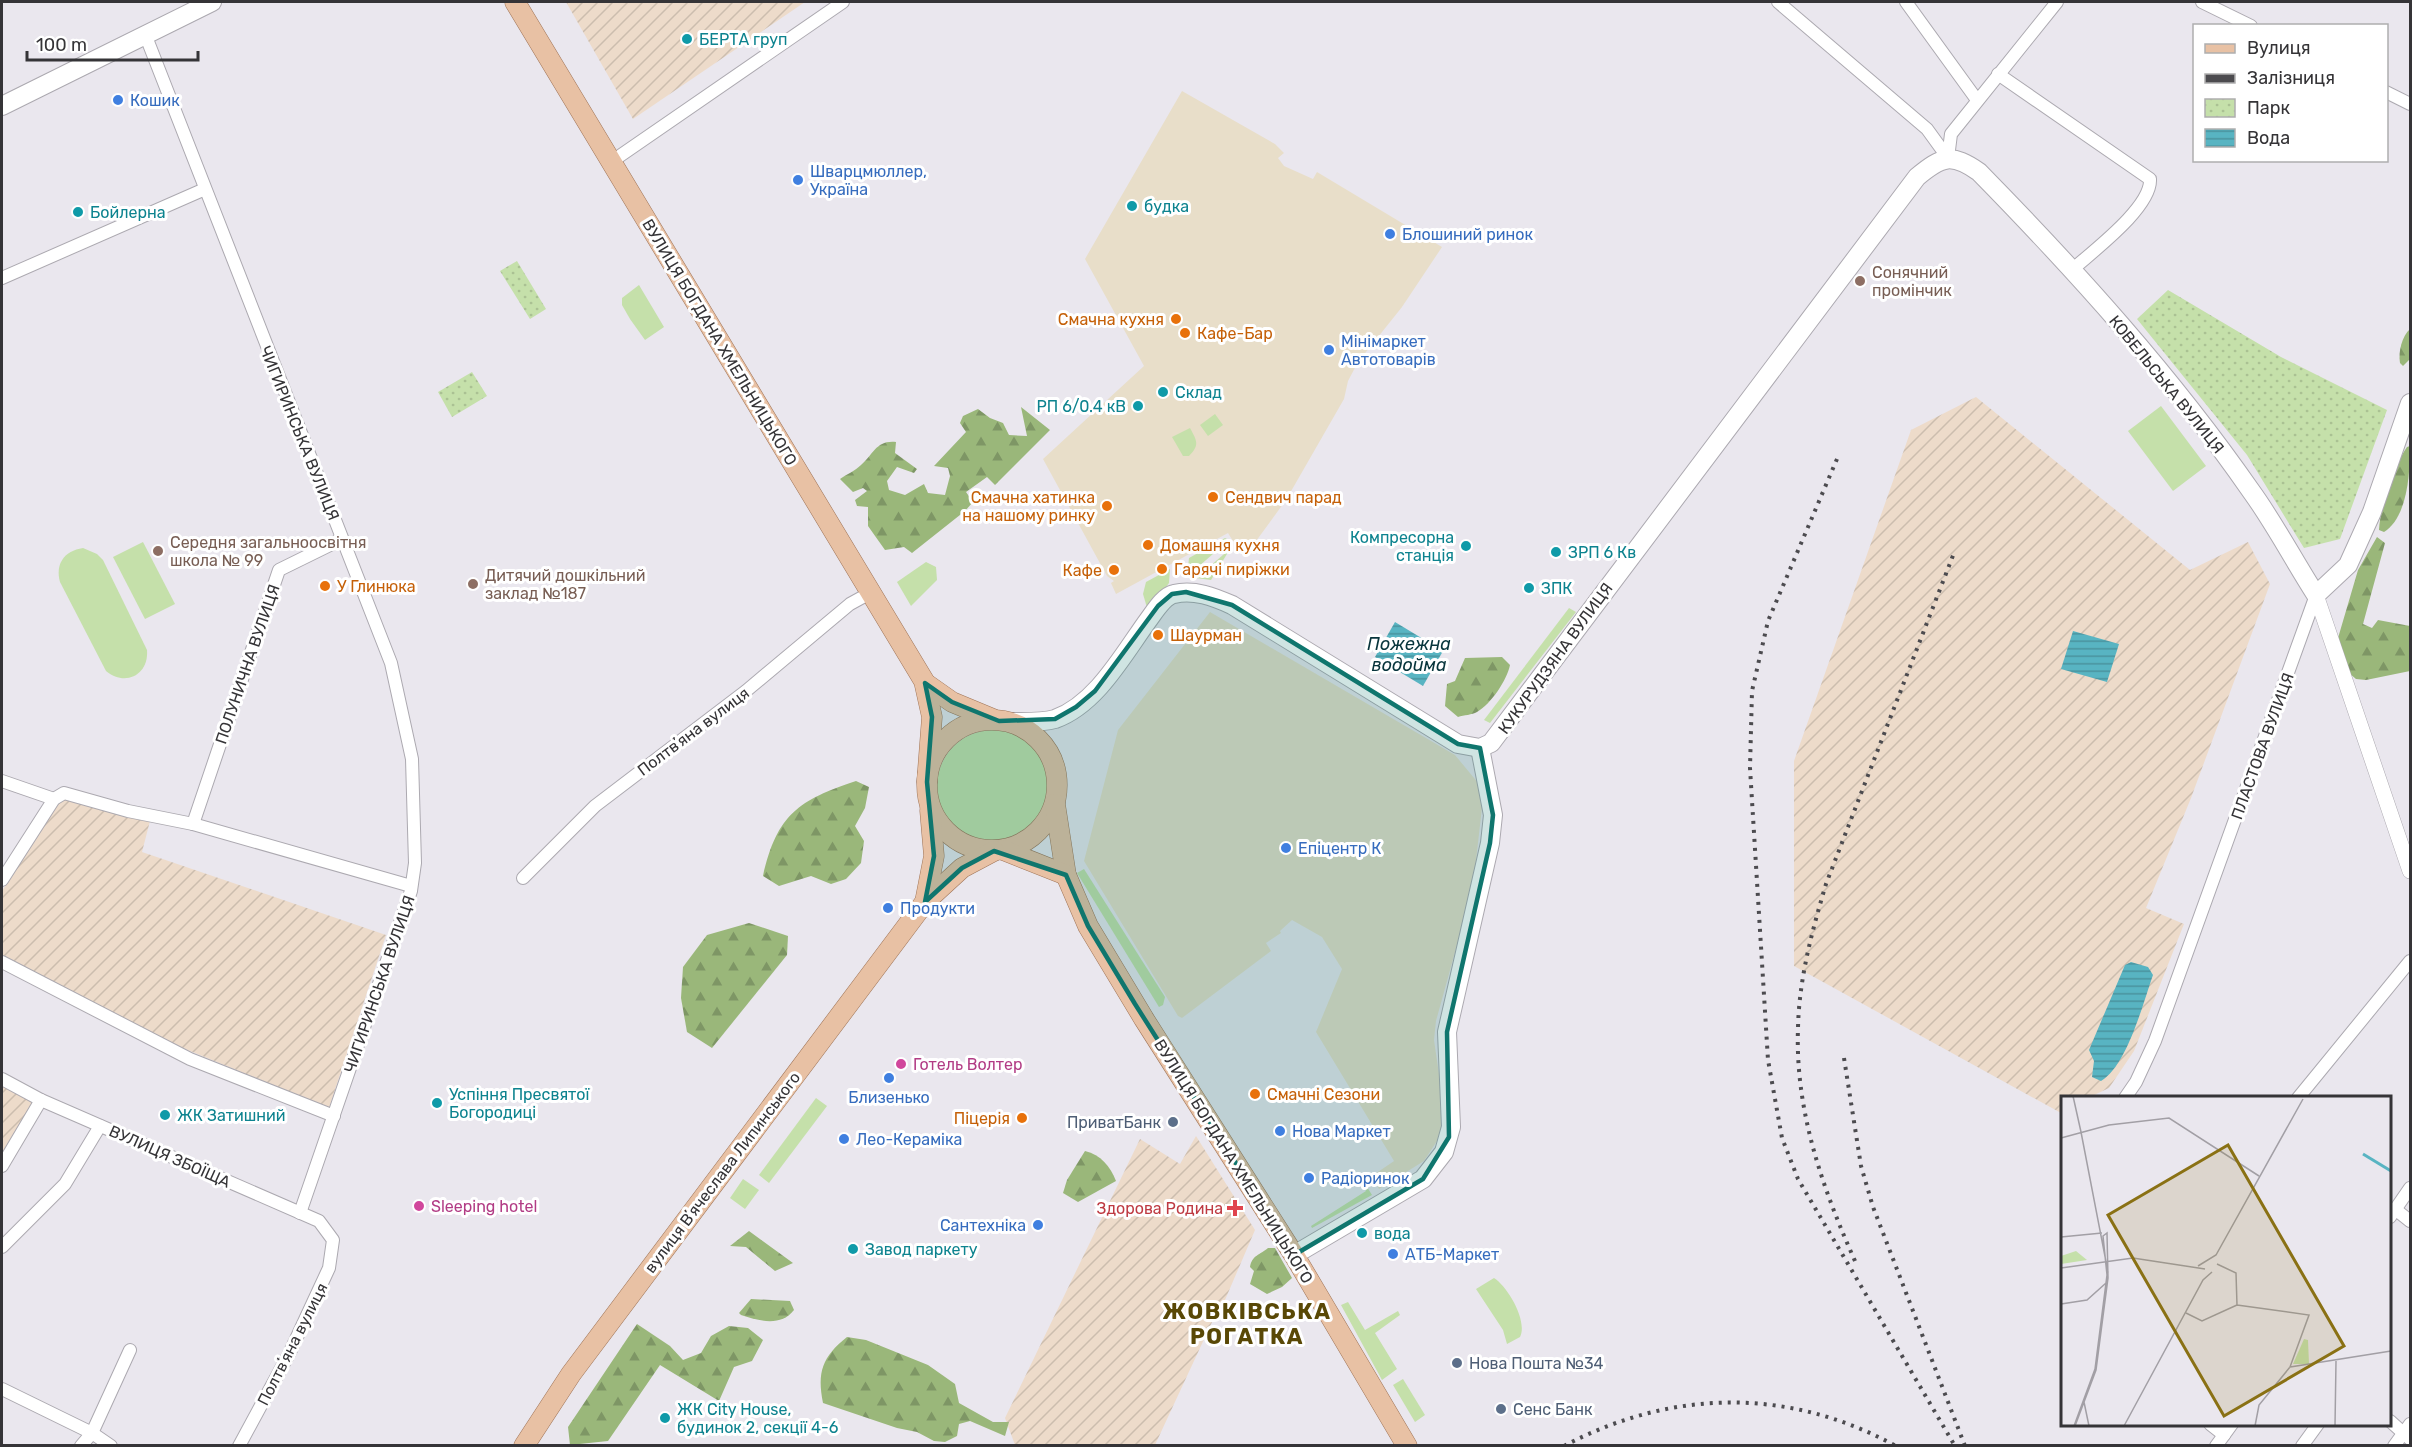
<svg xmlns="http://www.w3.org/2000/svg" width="2412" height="1447" font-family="Rubik,sans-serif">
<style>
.commercial{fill:#e8dec9}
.industrial{fill:url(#industrial-furrows)}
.green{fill:#c5e0aa}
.forest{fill:url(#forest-firs)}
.park{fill:url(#park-dots)}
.water{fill:url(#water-rules)}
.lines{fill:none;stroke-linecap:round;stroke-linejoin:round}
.minor-casing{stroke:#aca9b0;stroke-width:14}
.tertiary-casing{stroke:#aca9b0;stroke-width:16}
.secondary-casing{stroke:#aca9b0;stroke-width:20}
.primary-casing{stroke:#9f7457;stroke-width:21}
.minor{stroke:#fff;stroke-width:12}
.tertiary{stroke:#fff;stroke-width:15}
.secondary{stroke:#fff;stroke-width:18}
.primary{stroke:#e8c1a4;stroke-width:20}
.rail{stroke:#4c4b4f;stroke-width:4;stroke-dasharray:3 6;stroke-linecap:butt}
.marked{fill:#0f766e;fill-opacity:0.2;stroke:#0f766e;stroke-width:4.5;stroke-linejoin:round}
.culture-dot{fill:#0f9aa8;stroke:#fff;stroke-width:2}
.shop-dot{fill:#3f7fe0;stroke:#fff;stroke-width:2}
.education-dot{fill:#8d6e63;stroke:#fff;stroke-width:2}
.food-dot{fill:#e8710a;stroke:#fff;stroke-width:2}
.hotel-dot{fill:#d1479c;stroke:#fff;stroke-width:2}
.service-dot{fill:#5c6f8a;stroke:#fff;stroke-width:2}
.health-dot{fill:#e0444e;stroke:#fff;stroke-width:2}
.labels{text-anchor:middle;stroke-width:6;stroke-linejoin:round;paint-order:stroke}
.culture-label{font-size:16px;fill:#0d838f;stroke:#fff;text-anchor:start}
.shop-label{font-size:16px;fill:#366cbe;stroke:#fff;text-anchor:start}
.education-label{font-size:16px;fill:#785e54;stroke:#fff;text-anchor:start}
.food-label{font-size:16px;fill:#c56008;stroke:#fff;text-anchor:start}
.street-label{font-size:16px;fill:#353437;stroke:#fff}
.hotel-label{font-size:16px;fill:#b23c85;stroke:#fff;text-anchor:start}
.service-label{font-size:16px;fill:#4e5e75;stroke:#fff;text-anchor:start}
.health-label{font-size:16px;fill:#be3a42;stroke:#fff;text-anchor:end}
.water-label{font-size:18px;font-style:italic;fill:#08353c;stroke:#fff}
.district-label{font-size:22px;font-weight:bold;letter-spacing:1.5px;fill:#594806;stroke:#fff}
.inset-river{fill:none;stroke:#58b4c2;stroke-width:3}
.inset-road{fill:none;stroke:#a29fa5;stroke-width:1.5}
.view{fill:#8a7114;fill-opacity:0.15;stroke:#8a7114;stroke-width:3}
.inset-edge{fill:none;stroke:#353437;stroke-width:3}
</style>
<defs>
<pattern id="industrial-furrows" width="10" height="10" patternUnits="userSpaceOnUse" patternTransform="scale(1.5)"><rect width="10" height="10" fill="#eddbca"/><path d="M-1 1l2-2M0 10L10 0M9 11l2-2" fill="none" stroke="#ccbdae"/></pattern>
<pattern id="forest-firs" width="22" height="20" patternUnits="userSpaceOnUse" patternTransform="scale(1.5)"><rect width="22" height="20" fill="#9ab77a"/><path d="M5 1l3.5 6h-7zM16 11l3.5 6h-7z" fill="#7e9665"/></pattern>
<pattern id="park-dots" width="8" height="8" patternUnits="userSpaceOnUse" patternTransform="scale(1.5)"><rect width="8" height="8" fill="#c5e0aa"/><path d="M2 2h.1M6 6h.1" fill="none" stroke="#aac193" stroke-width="1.8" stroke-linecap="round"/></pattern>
<pattern id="water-rules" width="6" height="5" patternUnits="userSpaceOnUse" patternTransform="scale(1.5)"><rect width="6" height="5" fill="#58b4c2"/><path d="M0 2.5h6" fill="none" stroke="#4a939e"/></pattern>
</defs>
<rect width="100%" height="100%" fill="#eae7ee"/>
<g class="commercial">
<path d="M1182 91 1275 144 1284 153 1278 158 1284 166 1313 179 1317 172 1442 247 1402 307 1358 362 1348 381 1344 399 1286 500 1248 552 1233 541 1228 533 1116 594 1111 583 1114 581 1107 576 1043 459 1144 366 1085 259Z"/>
<path d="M1210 612 1455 755 1484 790 1473 887 1436 1021 1434 1040 1445 1115 1437 1141 1424 1161 1379 1189 1372 1176 1394 1161 1316 1032 1342 969 1322 937 1292 920 1280 931 1281 933 1266 943 1271 951 1182 1018 1178 1016 1084 861 1118 730Z"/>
</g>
<g class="industrial">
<path d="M566 2H805L633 119Z"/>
<path d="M1976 397 2190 570 2248 542 2270 584 2191 798 2146 908 2184 924 2134 1051 2109 1088 2090 1097 2062 1098 2061 1113 1794 966V761L1911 430Z"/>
<path d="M61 799 150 821 142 852 386 935 329 1108 168 1042 2 956V891Z"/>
<path d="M2 1084 36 1104 2 1162Z"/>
<path d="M1196 1136 1255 1230 1222 1307H1219L1155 1445H1015L1005 1418 1140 1139 1180 1164Z"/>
</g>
<g class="green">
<path d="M639 285 664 327 645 340 630 319 622 305V298Z"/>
<path d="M2161 406 2206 466 2173 491 2128 431Z"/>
<path d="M1215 414 1223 425 1208 436 1200 425Z"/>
<path d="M1190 428C1197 441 1200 445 1189 456H1183L1172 437Z"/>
<path d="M1225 538 1229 540 1198 567 1192 569 1188 567 1189 558Z"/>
<path d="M143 542 175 604 145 619 113 557Z"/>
<path d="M83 548 97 554 103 560 147 650C149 675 125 687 106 671L60 582C55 564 64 551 83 548Z"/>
<path d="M1230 549 1211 580 1196 578Z"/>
<path d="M926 562 936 567 937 580 911 606 897 582Z"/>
<path d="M1170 569 1169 583 1148 611 1143 594 1146 582Z"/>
<path d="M1569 608 1576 612 1490 723 1484 720Z"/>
<circle cx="993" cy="786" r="56"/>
<path d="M1084 869 1165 997 1163 1005 1159 1007 1077 873Z"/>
<path d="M816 1098 827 1106 769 1183 759 1175Z"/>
<path d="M743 1179 759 1190 745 1209 730 1198Z"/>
<path d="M1364 1182 1372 1195 1312 1228 1311 1226 1366 1191 1362 1183Z"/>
<path d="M1494 1278C1508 1287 1528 1321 1520 1337L1507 1344 1503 1330 1476 1289Z"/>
<path d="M1348 1302 1365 1330 1398 1311 1400 1315 1375 1333 1397 1369 1382 1380 1341 1305Z"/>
<path d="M1403 1379 1425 1415 1415 1422 1393 1385Z"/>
</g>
<g class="forest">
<path d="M2410 329V359L2403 366 2400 363C2398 352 2402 336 2410 329Z"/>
<path d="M1021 407 1050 430 995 485 987 477 966 492 973 502 965 511 912 553 904 547 885 550 868 526V507L857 506 855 500 867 491 863 488 853 492 840 479C847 474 855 471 861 465 874 454 876 440 896 442L895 453 917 469 914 473 897 467 887 481 889 490 905 495 924 484 928 493 945 495 950 476 948 468 934 466 966 432 960 423 963 416 978 409 990 418 1003 423 1009 435 1027 436Z"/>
<path d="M2410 446C2410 472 2408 517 2384 532L2379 530C2380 507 2394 465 2407 447Z"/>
<path d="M2377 537 2385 543 2363 624 2372 628 2378 620 2410 626V671L2366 680 2356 679 2349 673 2338 638 2358 570Z"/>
<path d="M1502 657 1510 665C1507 680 1491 704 1477 712 1472 715 1464 715 1458 717L1445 706 1447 684 1455 681 1465 658Z"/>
<path d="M856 781 869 787 865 808 855 826 864 841 861 863 846 879 831 884 811 876 779 886 763 876C777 814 799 800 856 781Z"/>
<path d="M749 923 788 936 787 955 712 1048 687 1032 681 998 683 967 707 935Z"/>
<path d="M1085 1151C1101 1155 1110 1166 1116 1181L1078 1202 1063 1193 1067 1180Z"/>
<path d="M749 1231 793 1263 775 1271 746 1247 730 1246Z"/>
<path d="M1268 1248H1275L1292 1278 1282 1287 1267 1294 1250 1284 1254 1271 1250 1267C1252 1255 1260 1255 1268 1248Z"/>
<path d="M751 1299 790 1301 794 1310C781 1327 759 1321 741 1315L739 1313Z"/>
<path d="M637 1324 670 1346 683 1360 701 1353 711 1336 729 1326 748 1328 763 1340 752 1361 734 1367 719 1401 660 1365 608 1441 570 1445 568 1427Z"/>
<path d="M847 1337 866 1340 928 1365 955 1384 959 1403 993 1422H1009L1005 1436 970 1421 959 1424 957 1436 945 1442 934 1441 917 1432 897 1428 823 1403C817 1372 822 1357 847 1337Z"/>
</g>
<g class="park">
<path d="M517 261 546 309 530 319 500 271Z"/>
<path d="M2168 290 2281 357 2387 410 2340 539 2304 548 2247 455 2137 319Z"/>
<path d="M472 372 487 396 452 417 438 392Z"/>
</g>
<g class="water">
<path d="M1395 622 1443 651 1423 686 1375 657Z"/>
<path d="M2073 631 2119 644 2107 682 2061 669Z"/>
<path d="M2131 962 2148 967 2153 975C2143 1003 2127 1066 2101 1081L2092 1077 2094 1061 2089 1050 2125 965Z"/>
</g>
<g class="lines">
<g class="minor-casing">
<g id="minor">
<path d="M1778 2 1927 129 1948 158"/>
<path d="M1906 2 1977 100"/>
<path d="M2202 2 2251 26"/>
<path d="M145 34 391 663 412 759 415 863 411 891 300 1213"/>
<path d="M1998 74 2150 179C2152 207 2093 251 2073 269"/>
<path d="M2386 92 2410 104"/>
<path d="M1948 158 1951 134 2057 2"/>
<path d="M611 162 843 2"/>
<path d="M2 278 205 189"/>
<path d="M2 781 54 799"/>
<path d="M193 824 279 570 342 539"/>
<path d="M523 878 595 806 746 691 850 604 870 593"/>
<path d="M2 880 54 799 64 793 128 811 193 824 411 886"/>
<path d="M2 962 190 1059 334 1116"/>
<path d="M2 1079 41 1100 319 1221 333 1240 329 1268 290 1352 239 1446"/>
<path d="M2125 1098 2136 1082 2155 1041 2316 595"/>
<path d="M2298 1098 2410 961"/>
<path d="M2 1166 41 1100"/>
<path d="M2395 1209 2410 1221"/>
<path d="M2390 1217 2410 1188"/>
<path d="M2 1247 65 1184 100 1126"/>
<path d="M2 1389 92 1433 111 1446"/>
<path d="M2390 1421 2410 1439"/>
<path d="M2210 1424 2224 1435"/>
<path d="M81 1446 92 1433 130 1350"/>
<path d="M2216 1446 2232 1424"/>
<path d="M2302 1446 2318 1424"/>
<path d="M2394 1446 2410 1424"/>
</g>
</g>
<g class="tertiary-casing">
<path id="tertiary" d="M2316 595 2410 871"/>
</g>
<g class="secondary-casing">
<g id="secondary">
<path d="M2 106 212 2"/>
<path d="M1009 722C1024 722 1041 723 1055 719 1097 704 1124 653 1149 619 1155 611 1164 596 1174 594 1194 589 1214 597 1232 605L1458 744 1480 748 1491 743 1917 177C1942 156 1952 153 1979 172 2077 272 2171 376 2251 491 2275 524 2294 561 2316 595L2348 565 2372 512 2410 403"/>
<path d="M1294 1255 1423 1179 1444 1152 1451 1127 1447 1032 1490 843 1493 815 1480 748"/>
</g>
</g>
<g class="primary-casing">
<g id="primary">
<path d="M515 2 924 681 932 717 927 782"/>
<path d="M925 683 952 702 993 719"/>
<circle cx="992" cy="785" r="65"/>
<path d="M1055 804 1066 875 1088 926 1144 1019 1294 1255 1407 1446"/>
<path d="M1003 850 1066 875"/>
<path d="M925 902 934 856 930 810"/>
<path d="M524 1446 571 1374 925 902 962 868 994 851"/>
</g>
</g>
<use href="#minor" class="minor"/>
<use href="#tertiary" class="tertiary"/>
<use href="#secondary" class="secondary"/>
<use href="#primary" class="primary"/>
<g class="rail">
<path d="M1837 459 1768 621 1752 691 1750 768 1768 1060 1782 1138 1798 1179 1955 1446"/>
<path d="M1844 1058 1861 1166 1873 1207 1965 1446"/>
<path d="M1855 1261C1822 1187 1795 1110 1798 1028 1799 979 1812 931 1826 884L1954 553"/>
<path d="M1564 1446C1672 1389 1788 1387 1896 1446"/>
</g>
</g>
<path class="marked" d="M1186 592 1232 605 1458 744 1480 748 1493 815 1490 843 1447 1032 1449 1137 1423 1179 1294 1255 1135 1004 1088 926 1066 875 994 851 962 868 925 902 934 856 927 782 932 717 925 683 952 702 999 721 1055 719 1076 707 1095 691 1158 606 1172 594Z"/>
<g class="culture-dot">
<circle cx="687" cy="39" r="6"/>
<circle cx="1132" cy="206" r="6"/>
<circle cx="78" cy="212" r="6"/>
<circle cx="1163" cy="392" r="6"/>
<circle cx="1138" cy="406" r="6"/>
<circle cx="1466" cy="546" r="6"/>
<circle cx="1556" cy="552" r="6"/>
<circle cx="1529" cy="588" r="6"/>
<circle cx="437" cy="1103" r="6"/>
<circle cx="165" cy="1115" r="6"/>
<circle cx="1362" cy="1233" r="6"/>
<circle cx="853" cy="1249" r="6"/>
<circle cx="665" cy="1418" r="6"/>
</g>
<g class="shop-dot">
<circle cx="118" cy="100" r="6"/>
<circle cx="798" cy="180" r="6"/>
<circle cx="1390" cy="234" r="6"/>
<circle cx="1329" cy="350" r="6"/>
<circle cx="1286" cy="848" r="6"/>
<circle cx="888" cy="908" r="6"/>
<circle cx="889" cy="1078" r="6"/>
<circle cx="1280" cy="1131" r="6"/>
<circle cx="844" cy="1139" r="6"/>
<circle cx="1309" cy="1178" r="6"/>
<circle cx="1038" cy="1225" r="6"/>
<circle cx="1393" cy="1254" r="6"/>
</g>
<g class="education-dot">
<circle cx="1860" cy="281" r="6"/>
<circle cx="158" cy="551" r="6"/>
<circle cx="473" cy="584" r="6"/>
</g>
<g class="food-dot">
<circle cx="1176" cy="319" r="6"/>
<circle cx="1185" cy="333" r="6"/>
<circle cx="1213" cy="497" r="6"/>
<circle cx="1107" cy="506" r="6"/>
<circle cx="1148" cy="545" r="6"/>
<circle cx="1162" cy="569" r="6"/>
<circle cx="1114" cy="570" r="6"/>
<circle cx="325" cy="586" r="6"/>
<circle cx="1158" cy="635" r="6"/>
<circle cx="1255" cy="1094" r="6"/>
<circle cx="1022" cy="1118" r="6"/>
</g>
<g class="hotel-dot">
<circle cx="901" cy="1064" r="6"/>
<circle cx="419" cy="1206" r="6"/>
</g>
<g class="service-dot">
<circle cx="1173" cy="1122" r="6"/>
<circle cx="1457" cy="1363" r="6"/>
<circle cx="1501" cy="1409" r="6"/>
</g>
<path class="health-dot" d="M1232 1199h6v6h6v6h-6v6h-6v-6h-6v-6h6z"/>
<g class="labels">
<g class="culture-label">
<text x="699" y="45">БЕРТА груп</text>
<text x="1144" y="212">будка</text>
<text x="90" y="218">Бойлерна</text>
<text x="1175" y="398">Склад</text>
<text x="1126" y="412" text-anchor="end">РП 6/0.4 кВ</text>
<text x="1454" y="543" text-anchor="end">Компресорна<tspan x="1454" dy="18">станція</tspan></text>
<text x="1568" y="558">ЗРП 6 Кв</text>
<text x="1541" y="594">ЗПК</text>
<text x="449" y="1100">Успіння Пресвятої<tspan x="449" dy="18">Богородиці</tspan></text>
<text x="177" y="1121">ЖК Затишний</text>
<text x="1374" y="1239">вода</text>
<text x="865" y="1255">Завод паркету</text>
<text x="677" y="1415">ЖК City House,<tspan x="677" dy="18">будинок 2, секції 4-6</tspan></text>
</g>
<g class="shop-label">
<text x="130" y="106">Кошик</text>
<text x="810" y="177">Шварцмюллер,<tspan x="810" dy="18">Україна</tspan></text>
<text x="1402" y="240">Блошиний ринок</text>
<text x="1341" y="347">Мінімаркет<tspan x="1341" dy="18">Автотоварів</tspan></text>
<text x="1298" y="854">Епіцентр К</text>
<text x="900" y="914">Продукти</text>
<text x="889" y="1103" text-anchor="middle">Близенько</text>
<text x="1292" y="1137">Нова Маркет</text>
<text x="856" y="1145">Лео-Кераміка</text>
<text x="1321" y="1184">Радіоринок</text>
<text x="1026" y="1231" text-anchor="end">Сантехніка</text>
<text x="1405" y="1260">АТБ-Маркет</text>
</g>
<g class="education-label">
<text x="1872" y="278">Сонячний<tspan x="1872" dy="18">промінчик</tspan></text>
<text x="170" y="548">Середня загальноосвітня<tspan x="170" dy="18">школа № 99</tspan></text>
<text x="485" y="581">Дитячий дошкільний<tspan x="485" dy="18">заклад №187</tspan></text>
</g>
<g class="food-label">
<text x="1164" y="325" text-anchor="end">Смачна кухня</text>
<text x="1197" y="339">Кафе-Бар</text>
<text x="1095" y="503" text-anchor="end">Смачна хатинка<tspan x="1095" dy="18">на нашому ринку</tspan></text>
<text x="1225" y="503">Сендвич парад</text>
<text x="1160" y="551">Домашня кухня</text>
<text x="1174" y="575">Гарячі пиріжки</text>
<text x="1102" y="576" text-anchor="end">Кафе</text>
<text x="337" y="592">У Глинюка</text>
<text x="1170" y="641">Шаурман</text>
<text x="1267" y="1100">Смачні Сезони</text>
<text x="1010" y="1124" text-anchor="end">Піцерія</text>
</g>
<g class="street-label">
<text transform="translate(720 342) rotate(59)" y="6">ВУЛИЦЯ БОГДАНА ХМЕЛЬНИЦЬКОГО</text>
<text transform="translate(2167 384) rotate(51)" y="6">КОВЕЛЬСЬКА ВУЛИЦЯ</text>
<text transform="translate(300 433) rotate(68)" y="6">ЧИГИРИНСЬКА ВУЛИЦЯ</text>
<text transform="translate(1555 658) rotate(-54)" y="6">КУКУРУДЗЯНА ВУЛИЦЯ</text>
<text transform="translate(247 664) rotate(-71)" y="6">ПОЛУНИЧНА ВУЛИЦЯ</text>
<text transform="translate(693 731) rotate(-37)" y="6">Полтвʼяна вулиця</text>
<text transform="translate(2262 746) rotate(-70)" y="6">ПЛАСТОВА ВУЛИЦЯ</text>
<text transform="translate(379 984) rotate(-71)" y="6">ЧИГИРИНСЬКА ВУЛИЦЯ</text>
<text transform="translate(170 1156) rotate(24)" y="6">ВУЛИЦЯ ЗБОЇЩА</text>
<text transform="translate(1234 1161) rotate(58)" y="6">ВУЛИЦЯ БОГДАНА ХМЕЛЬНИЦЬКОГО</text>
<text transform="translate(722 1172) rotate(-53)" y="6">вулиця Вʼячеслава Липинського</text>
<text transform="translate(292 1344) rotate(-63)" y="6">Полтвʼяна вулиця</text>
</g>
<g class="hotel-label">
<text x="913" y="1070">Готель Волтер</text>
<text x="431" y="1212">Sleeping hotel</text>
</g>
<g class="service-label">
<text x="1161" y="1128" text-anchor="end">ПриватБанк</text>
<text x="1469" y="1369">Нова Пошта №34</text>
<text x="1513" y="1415">Сенс Банк</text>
</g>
<g class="health-label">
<text x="1223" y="1214">Здорова Родина</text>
</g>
<g class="water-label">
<text x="1409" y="650">Пожежна<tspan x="1409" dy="21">водойма</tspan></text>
</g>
<g class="district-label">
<text x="1247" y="1319">ЖОВКІВСЬКА<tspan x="1247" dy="25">РОГАТКА</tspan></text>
</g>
</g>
<g transform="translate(2061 1096)">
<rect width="330" height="330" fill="#eae7ee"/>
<path d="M15 155 26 164 0 168V160Z" fill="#c5e0aa"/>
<path d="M243 243 247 244 248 268H232Z" fill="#c5e0aa"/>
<path class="inset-river" d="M302 58 330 75"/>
<path class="inset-road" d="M12 0 20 36M0 42 48 29 108 22 198 80M0 141 41 137M156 168 175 177 176 209M137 170 155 159 242 3M0 172 72 162 144 173M0 208 26 204 45 187M176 209 248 219 229 271 330 255M125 217 141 225 176 209M23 306 28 330M13 330 34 273 46 179 42 140 46 137 47 182 35 274 14 330M14 330 34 276 47 176 20 36M63 330 142 184 151 176M194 330 198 309 229 271M274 330 275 265"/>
<path class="view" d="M167 49 283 250 163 320 47 119Z"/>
<rect width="330" height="330" class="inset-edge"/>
</g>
<rect width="2412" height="1447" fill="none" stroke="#353437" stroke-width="6"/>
<rect x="2193" y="24" width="195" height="138" fill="#ffffff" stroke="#aeaeaf" stroke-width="1.5"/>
<rect x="2205" y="44" width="30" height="9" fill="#e8c1a4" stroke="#aeaeaf" stroke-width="1.5"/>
<text x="2247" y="54" font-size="18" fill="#353437">Вулиця</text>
<rect x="2205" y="74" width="30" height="9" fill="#4c4b4f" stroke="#aeaeaf" stroke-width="1.5"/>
<text x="2247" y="84" font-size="18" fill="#353437">Залізниця</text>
<rect x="2205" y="99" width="30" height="18" fill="url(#park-dots)" stroke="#aeaeaf" stroke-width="1.5"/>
<text x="2247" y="114" font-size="18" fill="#353437">Парк</text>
<rect x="2205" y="129" width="30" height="18" fill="url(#water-rules)" stroke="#aeaeaf" stroke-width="1.5"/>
<text x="2247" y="144" font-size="18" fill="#353437">Вода</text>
<path d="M27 51v9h171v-9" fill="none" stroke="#353437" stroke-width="3"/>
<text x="36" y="51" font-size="18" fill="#353437" stroke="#ffffff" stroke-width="4.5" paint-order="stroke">100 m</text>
</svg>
